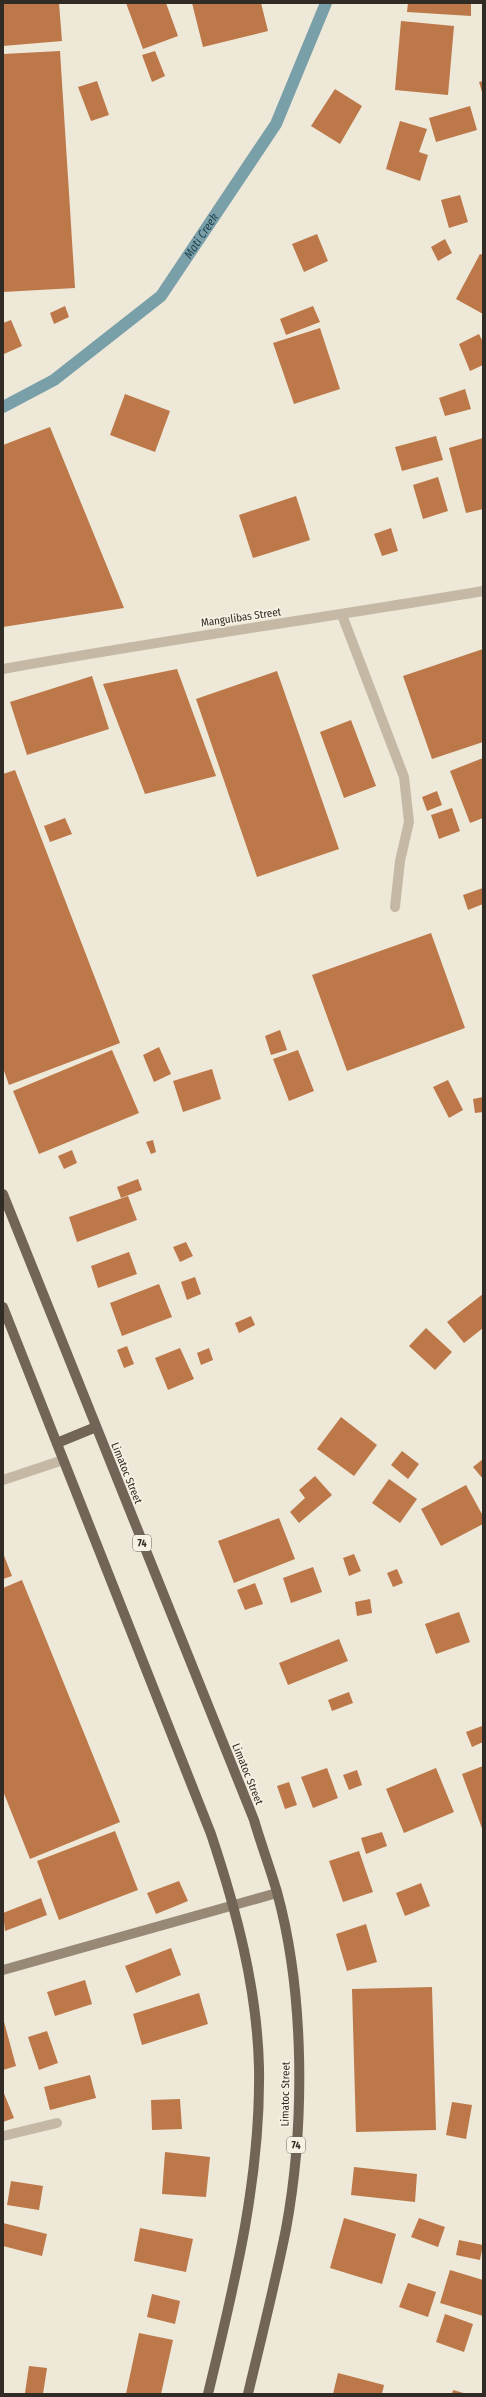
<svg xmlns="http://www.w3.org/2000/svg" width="486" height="2397" font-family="'Fira Sans Condensed',sans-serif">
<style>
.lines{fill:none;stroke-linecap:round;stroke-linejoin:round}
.stream{stroke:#799fa9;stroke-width:12}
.building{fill:#bc7848}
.lane{stroke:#c5b9a5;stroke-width:10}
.street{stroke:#c5b9a5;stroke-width:10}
.secondary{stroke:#988977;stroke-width:10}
.primary{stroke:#726558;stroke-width:10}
.labels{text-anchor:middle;stroke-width:3.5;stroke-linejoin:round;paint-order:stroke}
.shield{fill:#f7f1e3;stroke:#6c665f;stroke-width:1}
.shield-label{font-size:10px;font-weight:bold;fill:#312b26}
.street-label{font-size:11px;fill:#312b26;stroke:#f7f1e3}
.water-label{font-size:12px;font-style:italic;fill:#1f444f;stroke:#f7f1e3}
</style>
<rect width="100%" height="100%" fill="#eee8d8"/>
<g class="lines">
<path class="stream" id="s1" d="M3 407 54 380 161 296 276 124 326 3"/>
</g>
<g class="building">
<path d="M3 3H59L62 41 3 46Z"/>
<path d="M126 3H166L178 36 143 49Z"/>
<path d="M192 3H261L268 31 203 47Z"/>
<path d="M408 3H471V16L407 12Z"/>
<path d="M401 21 454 26 448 95 395 90Z"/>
<path d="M60 51 75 288 3 292V54Z"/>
<path d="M155 51 165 76 152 82 142 55Z"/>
<path d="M97 81 109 115 91 121 78 87Z"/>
<path d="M483 81V95L479 82Z"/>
<path d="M335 89 362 106 340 144 311 126Z"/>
<path d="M470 106 477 130 436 142 429 118Z"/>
<path d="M400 121 427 129 419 152 428 155 420 181 386 169Z"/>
<path d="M460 195 468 222 449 228 441 200Z"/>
<path d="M317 234 328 261 304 272 292 244Z"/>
<path d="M445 239 452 253 438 261 431 247Z"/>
<path d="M480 254 483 255V314L456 299Z"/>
<path d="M65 306 69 317 54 324 50 313Z"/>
<path d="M313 306 320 322 286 335 280 319Z"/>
<path d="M11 320 22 346 4 354 3 323Z"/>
<path d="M320 328 340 389 294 404 273 343Z"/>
<path d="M479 334 483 342V365L470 371 459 344Z"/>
<path d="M465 389 471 409 445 416 439 398Z"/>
<path d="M125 394 170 411 155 452 110 435Z"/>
<path d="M50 427 124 608 3 627V445Z"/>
<path d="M436 436 443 460 402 471 395 447Z"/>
<path d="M483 438V509L466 513 449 448Z"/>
<path d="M438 477 448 511 423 519 413 485Z"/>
<path d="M296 496 310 540 253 558 239 515Z"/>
<path d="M391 528 398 551 382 556 374 534Z"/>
<path d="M483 649V742L432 759 403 676Z"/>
<path d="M177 669 216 776 145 794 103 684Z"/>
<path d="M277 671 339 849 257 877 196 699Z"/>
<path d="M92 676 109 729 27 755 10 702Z"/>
<path d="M351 720 376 786 344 798 320 732Z"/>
<path d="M483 758V818L470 823 450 771Z"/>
<path d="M15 770 120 1043 9 1085 3 1068V774Z"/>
<path d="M437 791 442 805 427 811 422 797Z"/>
<path d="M452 808 460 831 439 839 431 815Z"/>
<path d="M65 818 72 834 50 842 44 826Z"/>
<path d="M483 888V904L468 910 463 895Z"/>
<path d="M431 933 465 1028 347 1071 312 975Z"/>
<path d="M280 1030 287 1050 271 1055 265 1036Z"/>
<path d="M159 1047 171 1074 154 1082 143 1055Z"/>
<path d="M112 1050 139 1113 39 1154 13 1091Z"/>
<path d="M298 1050 314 1091 289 1101 273 1059Z"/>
<path d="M212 1069 221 1099 183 1112 173 1081Z"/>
<path d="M448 1080 463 1110 449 1118 433 1087Z"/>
<path d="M483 1097V1112L475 1113 473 1099Z"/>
<path d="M153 1140 156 1152 151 1154 146 1142Z"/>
<path d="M72 1150 77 1163 64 1169 58 1156Z"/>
<path d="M138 1179 142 1190 121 1198 117 1187Z"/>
<path d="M128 1196 137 1220 77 1242 69 1217Z"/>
<path d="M186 1242 193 1256 180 1262 173 1247Z"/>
<path d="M129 1252 137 1274 98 1288 91 1266Z"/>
<path d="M195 1277 201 1294 187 1300 181 1282Z"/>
<path d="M159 1284 172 1317 122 1336 110 1303Z"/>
<path d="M483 1294V1328L464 1343 447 1322Z"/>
<path d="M251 1316 255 1325 239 1333 235 1323Z"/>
<path d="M426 1328 452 1352 435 1370 409 1346Z"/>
<path d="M127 1346 134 1364 124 1368 117 1350Z"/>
<path d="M180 1348 194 1379 168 1390 155 1358Z"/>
<path d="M209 1348 213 1360 201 1365 197 1353Z"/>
<path d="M341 1417 377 1445 354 1476 317 1449Z"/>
<path d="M402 1451 419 1464 408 1479 391 1465Z"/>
<path d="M483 1459V1479L473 1467Z"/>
<path d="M315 1476 332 1495 299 1523 290 1512 305 1498 299 1490Z"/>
<path d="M389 1479 417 1499 400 1523 372 1503Z"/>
<path d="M466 1485 483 1516V1524L441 1546 421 1509Z"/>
<path d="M279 1518 295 1559 234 1583 218 1541Z"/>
<path d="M3 1553 12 1576 3 1579Z"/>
<path d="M354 1554 361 1571 349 1576 343 1558Z"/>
<path d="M313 1567 322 1592 291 1603 283 1578Z"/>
<path d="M397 1569 403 1583 393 1587 387 1573Z"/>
<path d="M22 1580 120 1822 30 1859 3 1791V1588Z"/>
<path d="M255 1583 263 1604 245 1610 237 1590Z"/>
<path d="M370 1599 372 1613 357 1616 355 1602Z"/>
<path d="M459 1612 470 1642 436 1654 425 1624Z"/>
<path d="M339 1639 348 1661 288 1685 279 1663Z"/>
<path d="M349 1692 353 1703 332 1711 328 1700Z"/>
<path d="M482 1726 483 1742 472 1747 466 1732Z"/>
<path d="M483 1766V1831L462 1774Z"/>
<path d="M327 1768 338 1798 313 1808 301 1777Z"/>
<path d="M436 1768 454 1812 404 1833 386 1789Z"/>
<path d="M357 1770 362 1785 349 1790 343 1775Z"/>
<path d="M289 1782 297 1805 285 1809 277 1786Z"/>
<path d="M115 1831 138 1890 59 1920 37 1861Z"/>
<path d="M382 1832 387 1846 366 1854 361 1838Z"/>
<path d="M359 1851 373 1892 343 1902 329 1861Z"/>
<path d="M179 1881 188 1901 156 1914 147 1893Z"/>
<path d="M421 1883 430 1906 405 1916 396 1893Z"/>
<path d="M41 1898 47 1915 5 1931 3 1913Z"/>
<path d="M366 1924 377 1962 347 1971 336 1934Z"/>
<path d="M171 1948 181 1975 136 1993 125 1966Z"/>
<path d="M85 1980 92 2004 55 2016 47 1992Z"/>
<path d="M432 1987 436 2130 356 2132 352 1989Z"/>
<path d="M199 1993 208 2024 142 2045 133 2014Z"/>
<path d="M3 2018 16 2066 3 2070Z"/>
<path d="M47 2031 58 2063 39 2070 28 2037Z"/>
<path d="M90 2075 96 2098 50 2110 44 2087Z"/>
<path d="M3 2091 14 2118 3 2122Z"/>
<path d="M180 2099 182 2129 152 2130 151 2100Z"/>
<path d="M452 2102 472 2105 466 2139 446 2135Z"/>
<path d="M165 2152 210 2157 206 2197 162 2194Z"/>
<path d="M354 2167 417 2174 415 2202 351 2195Z"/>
<path d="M11 2181 43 2186 39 2210 7 2205Z"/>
<path d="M344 2218 396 2234 382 2284 330 2268Z"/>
<path d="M419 2218 445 2227 438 2247 411 2237Z"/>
<path d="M3 2223 47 2234 42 2256 3 2246Z"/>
<path d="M140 2228 193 2239 186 2272 134 2261Z"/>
<path d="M459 2240 483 2245 480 2260 456 2255Z"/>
<path d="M450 2270 483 2280V2316L440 2303Z"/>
<path d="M408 2283 436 2292 428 2317 399 2307Z"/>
<path d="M152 2294 180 2301 175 2324 147 2317Z"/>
<path d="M445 2314 473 2324 464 2352 436 2342Z"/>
<path d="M139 2333 173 2340 161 2394H126Z"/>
<path d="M29 2366 47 2368 43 2394 25 2393Z"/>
<path d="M338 2373 384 2385 382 2394H333Z"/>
<path d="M453 2390 467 2394H452Z"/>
</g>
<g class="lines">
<path class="lane" d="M3 1480 63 1460"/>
<g class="street">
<path d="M342 615 404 777 409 822 400 861 395 907"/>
<path d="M3 669C163 640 323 618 483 591"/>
<path d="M3 2136 57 2123"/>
</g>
<path class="secondary" d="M3 1970 277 1893"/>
<g class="primary">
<path d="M3 1194 254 1820C261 1844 270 1868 277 1892 305 1994 305 2126 286 2229 275 2284 261 2339 248 2394"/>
<path d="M3 1307 211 1834C236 1909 257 1987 259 2067 261 2179 234 2286 208 2394"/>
<path d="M57 1443 96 1427"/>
</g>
</g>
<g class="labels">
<g class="shield">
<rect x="133" y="1535" width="18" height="16" rx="3"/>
<rect x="287" y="2137" width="18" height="16" rx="3"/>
</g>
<g class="shield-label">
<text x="142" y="1547">74</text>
<text x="296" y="2149">74</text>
</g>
<g class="street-label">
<text transform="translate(241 617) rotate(-8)" y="4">Mangulibas Street</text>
<text transform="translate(127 1473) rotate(68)" y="4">Limatoc Street</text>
<text transform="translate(248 1774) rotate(68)" y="4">Limatoc Street</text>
<text transform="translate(285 2094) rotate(-89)" y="4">Limatoc Street</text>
</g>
<g class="water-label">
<text dy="4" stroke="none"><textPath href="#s1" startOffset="266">Mati Creek</textPath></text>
</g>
</g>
<rect width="486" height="2397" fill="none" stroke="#312b26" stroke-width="8"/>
</svg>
